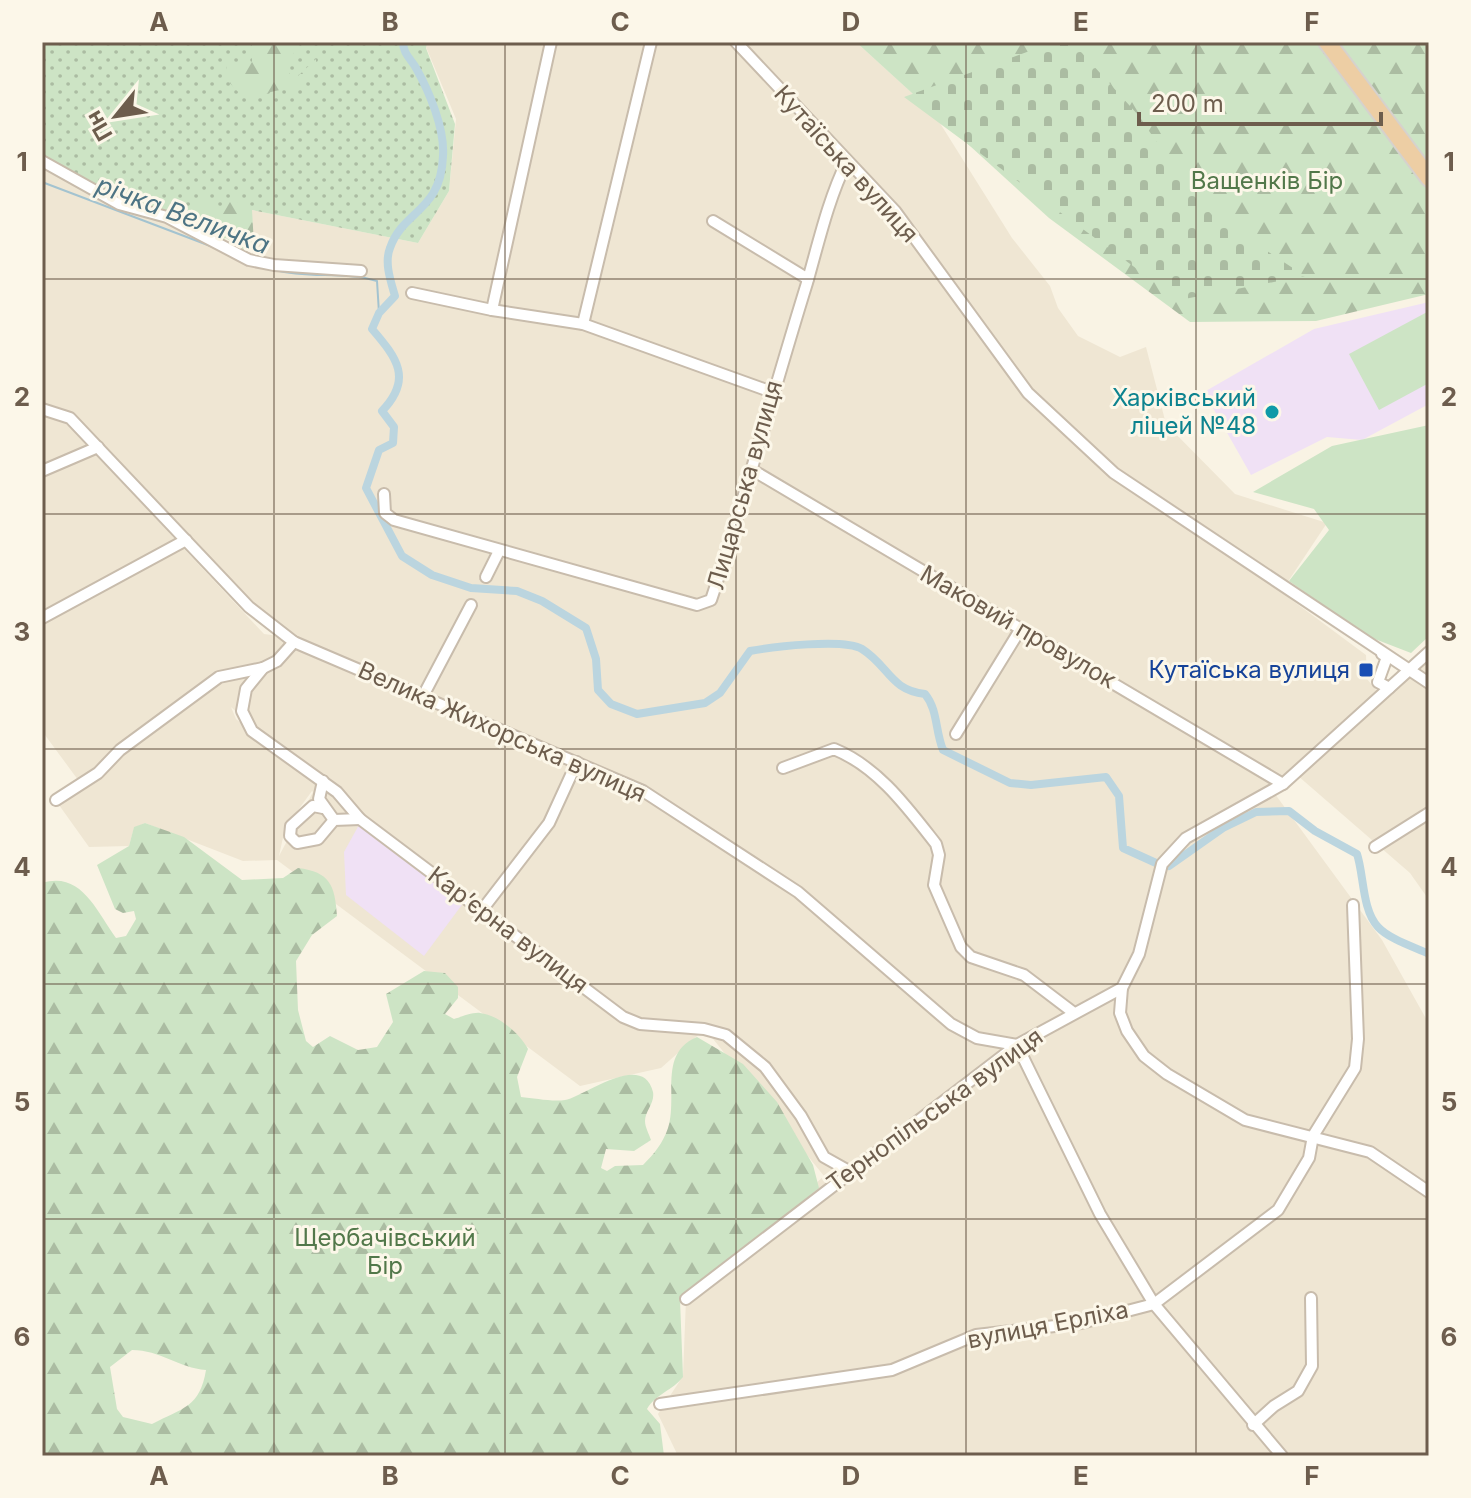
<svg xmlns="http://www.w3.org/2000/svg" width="1471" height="1498" font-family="Inter,sans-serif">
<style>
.residential{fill:#efe6d3;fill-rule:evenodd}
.education{fill:#f0e1f5}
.grass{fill:url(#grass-dots)}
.forest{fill:url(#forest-firs);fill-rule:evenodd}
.cemetery{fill:url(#cemetery-stones)}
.green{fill:#cde4c5}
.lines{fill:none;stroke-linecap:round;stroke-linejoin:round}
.stream{stroke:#a3c3d0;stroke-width:2}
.canal{stroke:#bbd5df;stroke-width:8}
.minor-casing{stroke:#c8bcac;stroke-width:14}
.trunk-casing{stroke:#d6d2cd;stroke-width:20}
.minor{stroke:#fff;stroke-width:10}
.trunk{stroke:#edcea4;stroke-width:16}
.grid{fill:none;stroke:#6d5d4d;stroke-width:2;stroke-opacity:0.55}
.culture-dot{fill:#0f9aa8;stroke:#fcf7e9;stroke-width:3}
.transit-dot{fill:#1a4fb4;stroke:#fcf7e9;stroke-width:3}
.labels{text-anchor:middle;stroke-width:6;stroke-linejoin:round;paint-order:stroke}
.street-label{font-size:24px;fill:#6d5d4d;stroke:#fcf7e9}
.park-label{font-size:24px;fill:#52784a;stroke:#fcf7e9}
.culture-label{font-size:24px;fill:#0d838f;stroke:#fcf7e9;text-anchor:end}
.transit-label{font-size:24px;fill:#164399;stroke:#fcf7e9;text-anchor:end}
.water-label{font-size:26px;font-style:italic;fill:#4d7484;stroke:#fcf7e9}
.neatline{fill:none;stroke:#6d5d4d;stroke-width:3}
.grid-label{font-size:26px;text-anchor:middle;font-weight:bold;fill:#6d5d4d}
</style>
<defs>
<pattern id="grass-dots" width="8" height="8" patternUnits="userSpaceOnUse" patternTransform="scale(2)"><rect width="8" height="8" fill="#cde4c5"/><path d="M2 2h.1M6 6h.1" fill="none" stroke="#abbca2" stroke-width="1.8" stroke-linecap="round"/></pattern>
<pattern id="forest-firs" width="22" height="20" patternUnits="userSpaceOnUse" patternTransform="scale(2)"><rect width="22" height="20" fill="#cde4c5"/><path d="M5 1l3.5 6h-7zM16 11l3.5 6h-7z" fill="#abbca2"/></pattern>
<pattern id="cemetery-stones" width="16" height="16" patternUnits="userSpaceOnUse" patternTransform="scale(2)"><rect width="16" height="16" fill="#cde4c5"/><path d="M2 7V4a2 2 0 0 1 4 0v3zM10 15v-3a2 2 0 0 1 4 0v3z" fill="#abbca2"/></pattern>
</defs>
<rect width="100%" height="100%" fill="#f9f3e4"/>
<path class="residential" d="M427 42H856L933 112 1012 238 1050 286 1058 308 1078 336 1120 357 1146 347 1166 424 1235 494 1327 523 1281 592 1366 655 1367 679 1377 691 1429 644V900L1410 873 1290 769 1269 786 1382 940 1429 1024V1456H678L658 1414 683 1376 686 1299 824 1176 705 1029 661 1068 580 1086 277 860 243 861 145 823 134 828 129 846 89 847 59 805 84 788 42 731V414L65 422 264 634 302 639 251 603 89 431 67 413 42 405V168L110 203 169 221 252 257V210L418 243 449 191 456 119 426 47ZM231 707 301 770 300 771 236 719ZM312 791 313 792 279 856 285 828Z"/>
<g class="education">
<path d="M1429 302V404L1362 440 1327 437 1251 475 1204 392 1314 329Z"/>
<path d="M360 823 464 902 424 956 346 895 344 852Z"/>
</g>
<path class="grass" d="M42 42H427L426 48 455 124 449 191 418 243 252 210 207 219 163 214 119 204 42 161Z"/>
<g class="forest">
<path d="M252 42H302L287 62 290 76H298L316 59V73C299 91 296 86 275 91 263 94 257 97 243 97L225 78 227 63 252 62Z"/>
<path d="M856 42H1429V294L1316 321 1190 322 1049 218Z"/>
<path d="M232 199 252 210 254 245 247 252 226 238 218 241 190 226 188 212 199 202 214 200 219 213Z"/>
<path d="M145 823 184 837 242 880 283 878 298 868C330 872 335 885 337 916L312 935 296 961 298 1010 306 1041 313 1047 330 1036 358 1050 377 1047 393 1022 386 994 424 971 445 973 458 987V998L445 1014 454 1019C461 1017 473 1012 480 1013 499 1015 520 1034 528 1049L517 1077 521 1097C534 1098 552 1102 565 1100 583 1097 643 1050 653 1092 655 1103 645 1111 645 1121 645 1127 649 1134 651 1140L634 1151 606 1149 601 1168 607 1171 615 1166 643 1165C654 1154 663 1143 668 1128 678 1097 658 1053 697 1037L743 1064 777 1102 813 1165 819 1188 680 1300 683 1377C673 1390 656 1394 647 1409L660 1424 664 1456H42V883C81 871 96 910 116 938L126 936 136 919 134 911 123 913 115 909 97 865 129 846 134 827ZM132 1350C160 1350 179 1368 206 1370 200 1407 183 1408 152 1424L123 1417 117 1409 110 1367Z"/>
</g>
<path class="cemetery" d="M1054 42H1072L1139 116 1184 183 1212 215 1305 276 1179 300 904 97Z"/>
<g class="green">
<path d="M1429 311V383L1379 410 1349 354Z"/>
<path d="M1429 425V636L1411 653 1367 636 1289 581 1329 530 1314 509 1253 492 1332 446Z"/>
</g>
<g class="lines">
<g class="stream">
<path d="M42 182 213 247"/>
<path d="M275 270C309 279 344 271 377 281L379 313"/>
</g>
<g class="canal">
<path d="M403 42C403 54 411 59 416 68 429 91 445 129 443 156 441 212 403 210 390 248 384 263 391 282 395 296L379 313 372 329C397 358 413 379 382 411L394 427 393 443 379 450 366 488 402 556 432 575 471 588 517 591 542 601 586 628 596 659 598 690 611 704 637 714 705 703 720 693 750 651C772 647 844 638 862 649 889 666 890 690 925 694 938 710 935 730 943 750L1010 783 1031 785 1106 777 1119 796 1123 848 1156 863"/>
<path d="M1169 866 1223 828 1256 812 1289 811 1315 831 1357 854C1364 875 1362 910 1378 927 1389 939 1414 947 1429 954"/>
</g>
<g class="minor-casing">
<g id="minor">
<path d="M736 42 895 211 1028 393 1114 473 1429 683"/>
<path d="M42 161 119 204 167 217 249 260 274 265 361 271"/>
<path d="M713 221 808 279"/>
<path d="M412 293 492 310 583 324 772 392"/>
<path d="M492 310 551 42"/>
<path d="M583 324 651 42"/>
<path d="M42 409 70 418 249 607 294 642 643 791 798 892 951 1024 977 1038 1017 1045 1100 1214 1154 1304 1282 1456"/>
<path d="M42 471 98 447"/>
<path d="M754 471 1283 784"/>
<path d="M384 494 385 513 394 520 697 605 711 600C746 495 774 389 807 283 819 241 828 200 847 161"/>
<path d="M486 577 499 551"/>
<path d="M42 618 186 540"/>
<path d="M294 642 277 661 263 668 246 689 242 711 252 731 337 792 360 819 623 1017 640 1024 704 1029 726 1035 765 1067 801 1116 824 1157 849 1171"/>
<path d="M1382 654 1387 657 1378 682 1389 688"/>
<path d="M423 696 471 605"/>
<path d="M956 734 1020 630"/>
<path d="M783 768 834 749C878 767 907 807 936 844L939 855 934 885 961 947 971 957 1024 975 1074 1013"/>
<path d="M323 781 319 799 334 820"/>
<path d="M56 800 98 773 120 750 219 677 263 668"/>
<path d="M323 808 313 806 291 826 290 836 297 843 318 839 334 820 360 819"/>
<path d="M1375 847 1429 813"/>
<path d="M482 910 549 823 577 762"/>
<path d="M1122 988 1120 1013 1127 1031 1144 1056 1167 1074 1245 1120 1370 1152 1429 1192"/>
<path d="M686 1299 1017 1045 1122 988 1139 954 1162 864 1186 838 1283 784 1429 652"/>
<path d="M660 1404 892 1370 976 1335 1081 1323 1154 1304 1278 1210 1309 1158 1313 1136 1355 1068 1358 1039 1353 905"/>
<path d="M1253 1425 1274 1406 1298 1391 1312 1366 1311 1298"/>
</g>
</g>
<g class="trunk-casing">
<path id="trunk" d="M1327 42 1429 178"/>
</g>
<use href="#minor" class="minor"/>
<use href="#trunk" class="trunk"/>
</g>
<path class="grid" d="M274 42V1456M505 42V1456M736 42V1456M966 42V1456M1196 42V1456M42 279H1429M42 514H1429M42 749H1429M42 984H1429M42 1219H1429"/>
<circle class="culture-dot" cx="1272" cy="412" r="8"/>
<rect class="transit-dot" x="1358" y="662" width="16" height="16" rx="4"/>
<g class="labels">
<g class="street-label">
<text transform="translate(846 164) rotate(48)" y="8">Кутаїська вулиця</text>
<text transform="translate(745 485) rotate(-74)" y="8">Лицарська вулиця</text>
<text transform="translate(1018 627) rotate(30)" y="8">Маковий провулок</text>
<text transform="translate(502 732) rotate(24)" y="8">Велика Жихорська вулиця</text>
<text transform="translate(508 930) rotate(37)" y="8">Кар’єрна вулиця</text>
<text transform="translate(935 1110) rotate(-36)" y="8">Тернопільська вулиця</text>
<text transform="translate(1048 1325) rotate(-11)" y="8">вулиця Ерліха</text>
</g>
<g class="park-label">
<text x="1267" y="189">Ващенків Бір</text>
<text x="385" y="1246">Щербачівський<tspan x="385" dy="28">Бір</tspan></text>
</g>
<g class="culture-label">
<text x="1256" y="406">Харківський<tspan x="1256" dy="28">ліцей №48</tspan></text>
</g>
<g class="transit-label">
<text x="1350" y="678">Кутаїська вулиця</text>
</g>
<g class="water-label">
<text transform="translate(183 215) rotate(20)" y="9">річка Величка</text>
</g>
</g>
<rect width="1471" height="1498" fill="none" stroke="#fcf7e9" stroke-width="88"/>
<g transform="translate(116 116) rotate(240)" stroke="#fcf7e9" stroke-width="6" paint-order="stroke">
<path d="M0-6L14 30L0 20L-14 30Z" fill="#6d5d4d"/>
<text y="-12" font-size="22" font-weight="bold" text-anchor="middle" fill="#6d5d4d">Пн</text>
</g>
<path d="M1139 112v12h242v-12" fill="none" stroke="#6d5d4d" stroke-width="4"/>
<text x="1151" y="112" font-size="24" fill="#6d5d4d" stroke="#fcf7e9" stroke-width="6" paint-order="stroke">200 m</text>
<rect x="44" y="44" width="1383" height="1410" class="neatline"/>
<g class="grid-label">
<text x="159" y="31">A</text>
<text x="390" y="31">B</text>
<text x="620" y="31">C</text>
<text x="851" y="31">D</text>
<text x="1081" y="31">E</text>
<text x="1312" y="31">F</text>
<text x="22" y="171">1</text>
<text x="1449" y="171">1</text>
<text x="22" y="406">2</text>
<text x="1449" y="406">2</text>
<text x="22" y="641">3</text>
<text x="1449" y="641">3</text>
<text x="22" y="876">4</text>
<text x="1449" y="876">4</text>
<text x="22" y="1111">5</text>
<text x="1449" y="1111">5</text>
<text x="22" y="1346">6</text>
<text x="1449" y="1346">6</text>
<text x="159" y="1485">A</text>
<text x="390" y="1485">B</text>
<text x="620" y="1485">C</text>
<text x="851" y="1485">D</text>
<text x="1081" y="1485">E</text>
<text x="1312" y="1485">F</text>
</g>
</svg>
